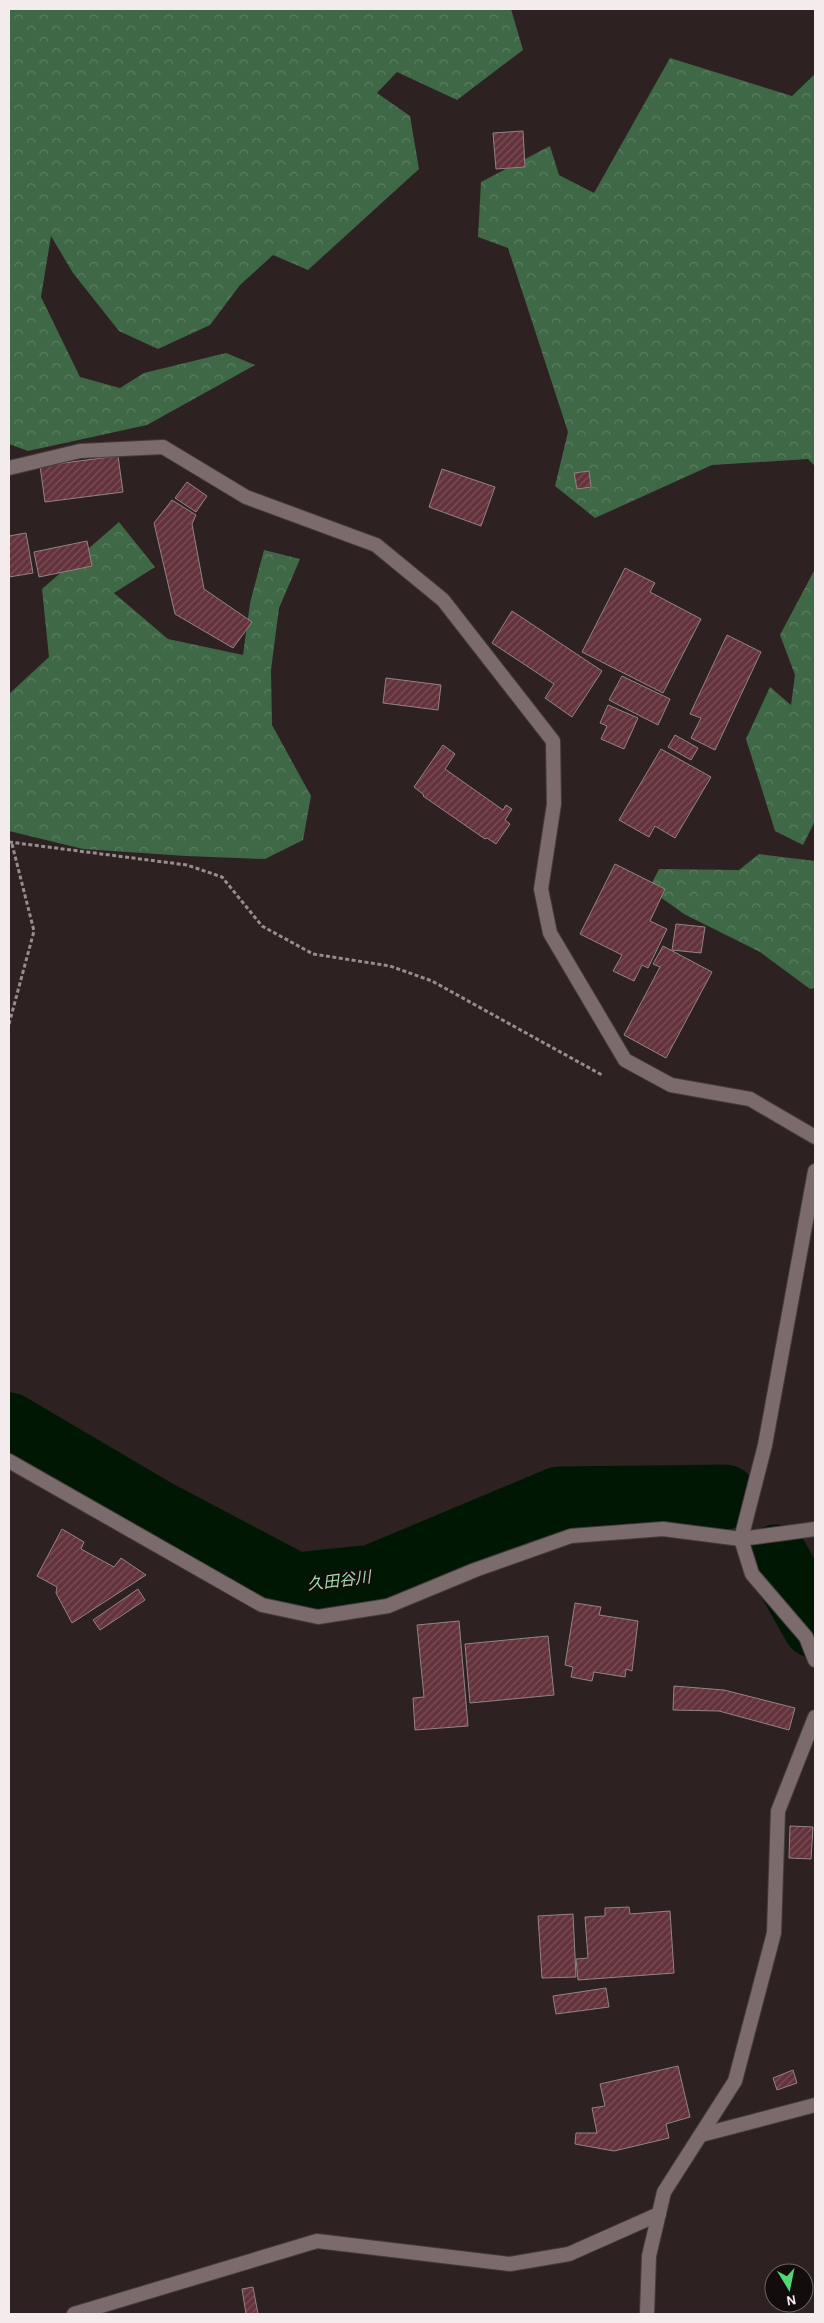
<svg xmlns="http://www.w3.org/2000/svg" width="824" height="2323" font-family="'Alegreya Sans','Noto Sans JP',sans-serif">
<style>
.forest{fill:url(#forest-crowns)}
.lines{fill:none;stroke-linecap:round;stroke-linejoin:round}
.river{stroke:#001803;stroke-width:65}
.building{fill:url(#building-hatch);stroke:#948385}
.minor-casing{stroke:#463c3d;stroke-width:16}
.path{stroke:#988d8e;stroke-width:3;stroke-dasharray:4 2.5;stroke-linecap:butt}
.minor{stroke:#7b6b6d;stroke-width:14}
.labels{text-anchor:middle;stroke-width:4.5;stroke-linejoin:round;paint-order:stroke}
.water-label{font-size:16px;font-style:italic;fill:#9edfa8;stroke:#120c0d}
</style>
<defs>
<pattern id="forest-crowns" width="20" height="18" patternUnits="userSpaceOnUse" patternTransform="scale(1.25)"><rect width="20" height="18" fill="#3f6846"/><path d="M2 6a3 3 0 1 1 6 0M12 15a3 3 0 1 1 6 0" fill="none" stroke="#5b7e61"/></pattern>
<pattern id="building-hatch" width="6" height="6" patternUnits="userSpaceOnUse" patternTransform="scale(1.25)"><rect width="6" height="6" fill="#63323b"/><path d="M-1 1l2-2M0 6l6-6M5 7l2-2" fill="none" stroke="#7a5058"/></pattern>
</defs>
<rect width="100%" height="100%" fill="#2e2122"/>
<g class="forest">
<path d="M9 9H511L523 50 457 100 397 72 377 93 410 116 419 169 308 270 273 255 240 285 210 325 158 349 119 331 73 273 51 236 41 297 80 377 120 388 144 373 226 353 255 365 147 425 28 451 9 444Z"/>
<path d="M670 58 792 96 815 74V466L808 459 712 465 595 518 555 486 568 432 508 248 478 237 481 182 550 146 559 175 594 193Z"/>
<path d="M119 522 155 567 114 593 168 639 243 655 250 603 264 550 300 559 279 608 271 670 272 725 311 796 303 840 265 859 186 856 83 849 9 831V694L49 657 42 589Z"/>
<path d="M815 569V821L803 845 775 831 746 739 770 687 791 705 795 675 780 635Z"/>
<path d="M759 854 815 861V988L810 989 760 952 684 914 649 889 659 869 739 870Z"/>
</g>
<g class="lines">
<g class="river">
<path d="M9 1425 155 1511 295 1585 373 1577 559 1499 725 1497"/>
<path d="M776 1557 815 1626"/>
</g>
</g>
<g class="building">
<path d="M523 131 525 167 496 169 493 133Z"/>
<path d="M118 456 123 492 45 502 40 466Z"/>
<path d="M442 469 495 487 481 526 429 507Z"/>
<path d="M589 471 591 487 577 489 574 473Z"/>
<path d="M187 482 207 496 196 512 175 498Z"/>
<path d="M172 500 196 515 192 524 204 589 252 622 233 648 175 614 154 523Z"/>
<path d="M26 533 33 573 9 577V536Z"/>
<path d="M87 541 92 566 39 577 34 552Z"/>
<path d="M625 568 655 583 650 592 701 619 663 693 582 652Z"/>
<path d="M512 611 602 671 572 717 545 698 554 684 492 643Z"/>
<path d="M727 635 761 652 715 750 691 738 701 718 690 714Z"/>
<path d="M622 676 670 699 658 725 609 700Z"/>
<path d="M386 678 441 685 438 710 383 703Z"/>
<path d="M608 705 638 718 624 749 601 739 607 726 600 723Z"/>
<path d="M675 735 698 748 691 760 668 747Z"/>
<path d="M443 745 455 754 445 769 503 810 506 805 512 809 505 820 510 824 496 844 487 838 485 839 423 796 424 795 414 787Z"/>
<path d="M661 749 711 777 675 838 655 826 649 837 619 820Z"/>
<path d="M615 864 665 889 650 921 667 929 648 968 642 965 634 981 613 971 622 955 580 934Z"/>
<path d="M676 924 705 927 701 953 672 950Z"/>
<path d="M663 946 712 972 666 1058 624 1035 660 967 653 964Z"/>
<path d="M62 1529 84 1542 81 1549 114 1567 121 1558 146 1575 72 1623 56 1593 57 1587 37 1576Z"/>
<path d="M138 1589 145 1600 100 1630 93 1620Z"/>
<path d="M575 1603 601 1607 599 1615 638 1621 632 1671 626 1669 625 1677 594 1672 592 1681 571 1677 573 1667 565 1665Z"/>
<path d="M459 1621 468 1726 415 1730 413 1698 424 1697 417 1625Z"/>
<path d="M548 1636 554 1695 470 1703 465 1644Z"/>
<path d="M674 1686 724 1690 795 1708 789 1730 719 1711 673 1710Z"/>
<path d="M790 1826 813 1827 811 1859 789 1858Z"/>
<path d="M629 1907 630 1914 670 1911 674 1973 578 1980 576 1959 588 1958 585 1917 605 1916V1908Z"/>
<path d="M573 1914 576 1977 542 1978 538 1916Z"/>
<path d="M606 1988 609 2007 556 2014 553 1996Z"/>
<path d="M678 2066 690 2117 666 2124 669 2138 614 2151 575 2144 576 2133H597L592 2108 605 2106 600 2084Z"/>
<path d="M793 2070 797 2083 777 2090 773 2078Z"/>
<path d="M253 2287 258 2314H246L242 2289Z"/>
</g>
<g class="lines">
<g class="minor-casing">
<g id="minor">
<path d="M9 468 80 451 163 447 246 497 376 545 443 600 553 741 554 804 541 889 550 933 625 1060 671 1085 750 1099 815 1137"/>
<path d="M815 1171 765 1445 741 1539 752 1574 806 1637 815 1660"/>
<path d="M9 1461 262 1605 318 1617 388 1606 475 1570 571 1536 663 1529 741 1539 815 1529"/>
<path d="M701 2135 815 2105"/>
<path d="M74 2314 317 2241 510 2264 569 2254 659 2214"/>
<path d="M647 2314 649 2256 664 2192 735 2081 774 1933 778 1811 815 1717"/>
</g>
</g>
<g class="path">
<path d="M9 842 187 865 222 877 262 926 313 954 390 966 432 981 602 1075"/>
<path d="M9 1024 34 931 12 844"/>
</g>
<use href="#minor" class="minor"/>
</g>
<g class="labels">
<g class="water-label">
<text transform="translate(339 1580) rotate(-7)" y="6">久田谷川</text>
</g>
</g>
<rect width="824" height="2323" fill="none" stroke="#f4ebec" stroke-width="20"/>
<g transform="translate(789 2288) rotate(170)"><circle r="24" fill="#120c0d" stroke="#6c6566"/>
<path d="M0-4L9 19L0 12L-9 19Z" fill="#53d673"/>
<text y="-8" font-size="14" font-weight="bold" text-anchor="middle" fill="#f4ebec">N</text>
</g>
</svg>
